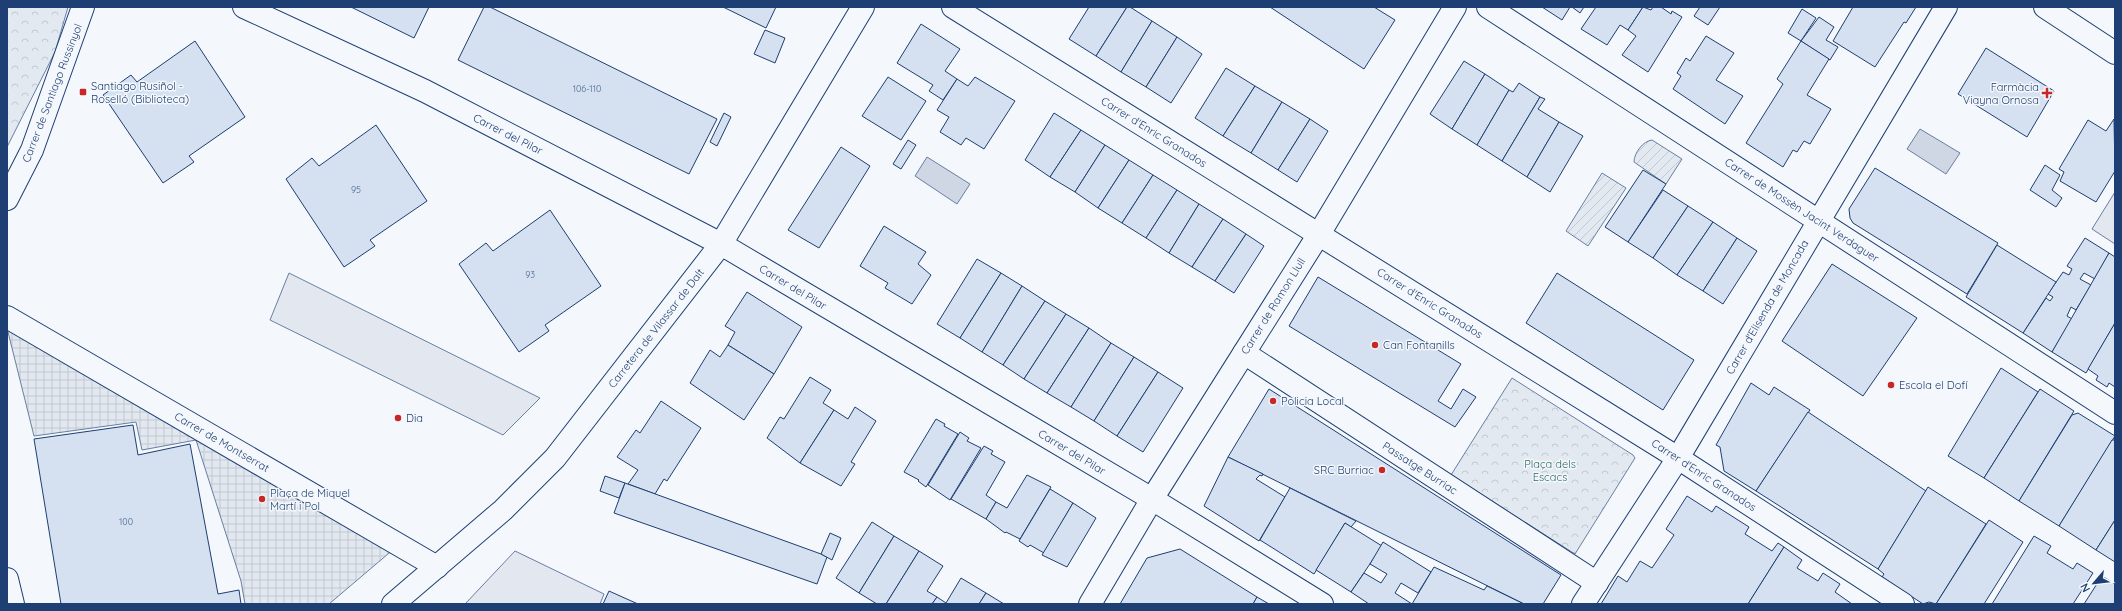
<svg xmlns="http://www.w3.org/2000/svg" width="2122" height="611" font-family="Quicksand,sans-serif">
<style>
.park{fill:url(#park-crowns);stroke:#687fa3}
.garden{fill:url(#garden-furrows);stroke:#687fa3}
.parking{fill:#e3e8f0;stroke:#687fa3}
.plaza{fill:url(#plaza-grid);stroke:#687fa3}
.water{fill:#cfd7e4;stroke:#687fa3}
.building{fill:#d5e0f0;stroke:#1d3f73}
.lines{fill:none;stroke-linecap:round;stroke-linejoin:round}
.street-casing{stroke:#1d3f73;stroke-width:24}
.secondary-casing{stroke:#1d3f73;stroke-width:24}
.street{stroke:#f4f7fb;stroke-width:22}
.secondary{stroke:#f4f7fb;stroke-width:22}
.poi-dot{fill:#c62828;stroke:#f4f7fb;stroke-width:1.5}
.labels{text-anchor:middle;stroke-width:3;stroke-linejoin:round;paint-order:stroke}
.number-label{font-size:9px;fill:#4b6792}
.poi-label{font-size:11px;fill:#1d3f73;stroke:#f4f7fb;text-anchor:start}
.street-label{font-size:11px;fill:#1d3f73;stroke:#f4f7fb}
.park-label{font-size:11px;fill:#2c6c60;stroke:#f4f7fb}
</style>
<defs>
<pattern id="park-crowns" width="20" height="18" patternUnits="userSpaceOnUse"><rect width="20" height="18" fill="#e3e9f0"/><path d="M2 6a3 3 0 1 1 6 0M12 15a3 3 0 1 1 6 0" fill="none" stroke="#c2c9d1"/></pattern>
<pattern id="garden-furrows" width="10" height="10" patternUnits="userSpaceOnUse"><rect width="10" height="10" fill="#e3e9f0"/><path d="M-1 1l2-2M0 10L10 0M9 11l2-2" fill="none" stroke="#c2c9d1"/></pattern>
<pattern id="plaza-grid" width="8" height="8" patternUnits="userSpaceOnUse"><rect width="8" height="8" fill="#e3e8f0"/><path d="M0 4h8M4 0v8" fill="none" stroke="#c2c8d1"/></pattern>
</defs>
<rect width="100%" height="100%" fill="#f4f7fb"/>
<g class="park">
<path d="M7 7H68L55 52 7 147Z"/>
<path d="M1512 378 1633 455 1635 458 1575 554 1451 475Z"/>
</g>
<g class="garden">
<path d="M1652 140 1682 159 1666 184 1634 162C1634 153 1643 141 1652 140Z"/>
<path d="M1602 173 1626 188 1588 246 1566 231Z"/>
</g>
<g class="parking">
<path d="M2115 192V244L2092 229Z"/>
<path d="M289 273 540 398 503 435 270 320Z"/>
<path d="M515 551 604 594 600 604H465Z"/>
</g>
<path class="plaza" d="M7 328 395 548 329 604H245L241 581 196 440 142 450 136 422 34 436Z"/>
<g class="water">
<path d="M1920 129 1960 153 1946 174 1907 149Z"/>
<path d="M927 157 970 184 957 204 915 176Z"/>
</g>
<g class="building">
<path d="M351 7H429L414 38Z"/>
<path d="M484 7H490L717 119 689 174 458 60Z"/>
<path d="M723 7H776L766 28Z"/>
<path d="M1089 7H1127L1096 56 1069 39Z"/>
<path d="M1127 7H1130L1152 21 1121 72 1096 56Z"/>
<path d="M1270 7H1374L1395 20 1364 69Z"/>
<path d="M1542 7H1570L1562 20Z"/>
<path d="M1572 7H1584L1580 13Z"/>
<path d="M1596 7H1643L1628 30 1620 25 1607 45 1581 29Z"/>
<path d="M1643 7 1651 10 1653 7H1661L1671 14 1672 11 1682 17 1648 72 1622 55 1636 36 1628 30Z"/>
<path d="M1700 7H1720L1708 25 1694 16Z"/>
<path d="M1853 7H1916L1906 23 1904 22 1875 67 1833 41Z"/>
<path d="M1802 9 1816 18 1801 41 1788 33Z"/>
<path d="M1819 17 1834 27 1826 40 1838 47 1830 60 1801 41Z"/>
<path d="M1152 21 1177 37 1146 87 1121 72Z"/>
<path d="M921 24 960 49 945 71 957 79 943 100 929 91 933 85 897 63Z"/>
<path d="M765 30 785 38 775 63 754 54Z"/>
<path d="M1706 36 1734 53 1716 80 1743 96 1725 124 1673 89 1681 76 1677 73 1686 58 1690 61Z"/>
<path d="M1177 37 1202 54 1171 103 1146 87Z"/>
<path d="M195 41 245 117 189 156 194 162 163 183 103 95 131 75 137 82Z"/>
<path d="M1801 41 1829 59 1807 95 1831 109 1810 144 1804 141 1797 152 1793 150 1783 167 1746 143 1783 84 1777 79Z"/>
<path d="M1986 48 2054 91 2027 137 1958 94Z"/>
<path d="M1464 61 1485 74 1452 129 1430 114Z"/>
<path d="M1226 68 1255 86 1223 136 1195 118Z"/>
<path d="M1485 74 1509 90 1477 145 1452 129Z"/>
<path d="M888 77 926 101 901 140 862 116Z"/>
<path d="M975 77 1015 101 984 149 966 138 961 145 940 132 949 117 937 110 957 79 968 86Z"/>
<path d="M1519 83 1540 97 1502 161 1477 145 1509 90 1513 92Z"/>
<path d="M1255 86 1282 102 1251 153 1223 136Z"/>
<path d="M1540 97 1545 99 1538 109 1559 122 1527 177 1502 161Z"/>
<path d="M1282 102 1310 119 1278 170 1251 153Z"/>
<path d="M724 113 731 117 717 146 710 142Z"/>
<path d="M1054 113 1081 130 1050 177 1025 160Z"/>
<path d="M1310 119 1328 131 1297 182 1278 170Z"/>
<path d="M2114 119 2115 171 2096 202 2060 181 2064 172 2059 169 2088 120 2106 131Z"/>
<path d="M1559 122 1583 136 1550 192 1527 177Z"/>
<path d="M376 125 427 201 370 240 375 246 344 267 286 179 312 158 319 166Z"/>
<path d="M1081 130 1105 145 1075 192 1050 177Z"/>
<path d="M908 140 916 145 901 169 893 164Z"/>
<path d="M1105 145 1129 160 1098 208 1075 192Z"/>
<path d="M841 147 870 166 819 248 788 230Z"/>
<path d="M1129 160 1153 175 1122 223 1098 208Z"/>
<path d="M2045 165 2060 175 2052 190 2062 198 2056 207 2030 190Z"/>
<path d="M1875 168 1998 243 1967 294 1853 223 1850 218 1849 209Z"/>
<path d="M1643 170 1666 184 1628 242 1605 227Z"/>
<path d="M1153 175 1177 190 1146 238 1122 223Z"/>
<path d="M1177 190 1199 204 1169 253 1146 238Z"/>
<path d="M1663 190 1688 206 1653 258 1628 242Z"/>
<path d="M1199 204 1223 219 1192 267 1169 253Z"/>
<path d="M1688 206 1713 222 1677 275 1653 258Z"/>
<path d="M550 210 601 286 545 325 549 331 519 352 459 264 486 243 493 251Z"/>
<path d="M1223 219 1246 234 1215 281 1192 267Z"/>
<path d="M1713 222 1737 238 1703 291 1677 275Z"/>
<path d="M884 226 926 252 918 264 931 275 912 304 885 288 888 283 860 266Z"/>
<path d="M1246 234 1264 246 1234 293 1215 281Z"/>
<path d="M1737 238 1757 251 1723 304 1703 291Z"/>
<path d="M2085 238 2109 253 2095 279 2084 273 2080 279 2091 285 2076 310 2071 307 2067 316 2072 319 2052 352 2023 333 2046 298 2050 301 2053 297 2048 294 2063 272 2069 275 2072 269 2067 266Z"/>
<path d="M1997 245 2056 282 2023 333 1966 297Z"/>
<path d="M2109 253 2115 257V323L2086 373 2052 352Z"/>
<path d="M977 259 1001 273 960 338 937 324Z"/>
<path d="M1832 264 1917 318 1863 396 1782 341Z"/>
<path d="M1001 273 1022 286 982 352 960 338Z"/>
<path d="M1557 273 1694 360 1663 410 1526 323Z"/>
<path d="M1318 277 1461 364 1438 401 1451 409 1463 389 1476 397 1455 427 1289 326Z"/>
<path d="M1022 286 1045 301 1003 365 982 352Z"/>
<path d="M747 292 802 327 774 374 728 345 735 332 725 326Z"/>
<path d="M1045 301 1066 314 1024 379 1003 365Z"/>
<path d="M1066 314 1089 328 1047 393 1024 379Z"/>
<path d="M2115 323V387L2109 383 2107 387 2096 380 2098 376 2088 369Z"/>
<path d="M1089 328 1111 343 1071 407 1047 393Z"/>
<path d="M1111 343 1134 357 1094 421 1071 407Z"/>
<path d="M728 345 774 374 744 420 690 383 710 350 720 357Z"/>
<path d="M1134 357 1158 372 1117 436 1094 421Z"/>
<path d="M2001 368 2038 392 1984 478 1948 456Z"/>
<path d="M1158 372 1183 388 1143 452 1117 436Z"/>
<path d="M810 377 831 390 823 403 834 410 800 463 767 438 780 417 784 419Z"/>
<path d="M1751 383 1769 395 1774 387 1810 410 1756 491 1724 471 1720 447 1716 445Z"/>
<path d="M1269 389 1561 575 1543 604H1524L1228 457Z"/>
<path d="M2040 389 2074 411 2019 501 1984 478Z"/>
<path d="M661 401 701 428 667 481 664 479 655 494 628 484 638 470 617 457 636 430 640 433Z"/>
<path d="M855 407 876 421 851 462 855 464 841 486 800 463 834 410 848 419Z"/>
<path d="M1808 412 1926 491 1878 569 1756 491Z"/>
<path d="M2078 413 2115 436 2059 526 2019 501 2072 415Z"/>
<path d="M936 419 945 424 944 426 958 434 926 487 918 481 919 480 904 472Z"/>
<path d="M133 425 138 455 190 444 218 594 239 590 241 604H61L34 439Z"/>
<path d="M960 432 969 438 967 441 981 448 950 500 928 485Z"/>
<path d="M2112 440H2115V520L2096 550 2059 526Z"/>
<path d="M984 446 993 451 991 454 1005 462 986 495 996 502 986 519 951 499Z"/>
<path d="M1228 457 1263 474 1262 476 1260 475 1256 479 1285 497 1259 541 1204 506Z"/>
<path d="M1027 475 1051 487 1020 539 1006 532 1005 533 986 519 996 502 1007 508Z"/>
<path d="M605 476 625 483 619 498 600 491Z"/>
<path d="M625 483 821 554 827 557 817 584 614 513Z"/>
<path d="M1928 487 1986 524 1936 604 1929 602 1923 604 1882 577 1884 574 1878 569Z"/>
<path d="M1290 488 1356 521 1351 527 1345 523 1314 574 1260 540Z"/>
<path d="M1050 489 1073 503 1044 553 1030 545 1028 547 1019 541Z"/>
<path d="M1687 496 1712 512 1716 506 1749 527 1745 534 1772 551 1778 543 1784 547 1748 604H1601L1618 576 1627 582 1640 561 1652 568 1674 535 1666 529Z"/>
<path d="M1073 503 1096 518 1067 567 1042 555Z"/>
<path d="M1989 520 2023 542 1984 604H1936Z"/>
<path d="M2115 520V562L2096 550Z"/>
<path d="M872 522 894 536 859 593 836 578Z"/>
<path d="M1345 523 1382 546 1351 592 1316 570Z"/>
<path d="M830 533 841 538 832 560 821 554Z"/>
<path d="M894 536 919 551 886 604H877L859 593Z"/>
<path d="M2034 536 2051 546 2047 553 2073 569 2077 563 2093 573 2073 604H1992Z"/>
<path d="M1383 542 1431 572 1418 593 1401 583 1395 593 1412 604H1369L1351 592 1364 573 1381 583 1387 574 1370 564Z"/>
<path d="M1784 547 1802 560 1797 568 1818 581 1823 573 1840 584 1835 592 1852 604H1748Z"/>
<path d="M1180 549 1257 597 1253 604H1120L1147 558Z"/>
<path d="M919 551 943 566 927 591 937 597 932 604H886Z"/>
<path d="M1434 567 1484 590 1487 586 1524 604H1412Z"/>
<path d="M2102 576 2115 584V604H2084Z"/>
<path d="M961 578 986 593 979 604H932L937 597 946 603Z"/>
<path d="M609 591 638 604H603Z"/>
<path d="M986 593 1004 604H979Z"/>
<path d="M1257 597 1269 604H1253Z"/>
</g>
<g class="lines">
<g class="street-casing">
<g id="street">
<path d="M244 7 425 91 721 244 1152 499 1322 604"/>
<path d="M953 7 1678 458 1903 604"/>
<path d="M1488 7 2115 413"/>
<path d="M7 199 32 150 83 7"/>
<path d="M7 317 437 567"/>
<path d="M1244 353 1597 583"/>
<path d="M7 579 13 604"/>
<path d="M1090 604 1152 499 1319 234 1455 7"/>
<path d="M1583 604 1678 458 1946 7"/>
</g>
</g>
<g class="secondary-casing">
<g id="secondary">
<path d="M2045 7 2115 53"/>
<path d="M393 604 503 510 555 458 721 244 863 7"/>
</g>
</g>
<use href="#street" class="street"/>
<use href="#secondary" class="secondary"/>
</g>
<g class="poi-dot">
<rect x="79" y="88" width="8" height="8" rx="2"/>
<path d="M2045 87h4v4h4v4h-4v4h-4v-4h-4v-4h4z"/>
<circle cx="1375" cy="345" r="4"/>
<circle cx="1891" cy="385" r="4"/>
<circle cx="1273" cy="401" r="4"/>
<circle cx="398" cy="418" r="4"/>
<circle cx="1382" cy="470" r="4"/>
<circle cx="262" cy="499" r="4"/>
</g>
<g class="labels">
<g class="number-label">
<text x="587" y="92">106-110</text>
<text x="356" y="193">95</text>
<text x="530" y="278">93</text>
<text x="126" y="525">100</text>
</g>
<g class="poi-label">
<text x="91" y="90">Santiago Rusiñol -<tspan x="91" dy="13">Roselló (Biblioteca)</tspan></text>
<text x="2039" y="91" text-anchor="end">Farmàcia<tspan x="2039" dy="13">Viayna Ornosa</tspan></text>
<text x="1383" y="349">Can Fontanills</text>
<text x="1899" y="389">Escola el Dofí</text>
<text x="1281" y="405">Policia Local</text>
<text x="406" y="422">Dia</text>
<text x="1374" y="474" text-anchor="end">SRC Burriac</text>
<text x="270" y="497">Plaça de Miquel<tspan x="270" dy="13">Martí i Pol</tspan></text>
</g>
<g class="street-label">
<text transform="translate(52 93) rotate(-69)" y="4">Carrer de Santiago Russinyol</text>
<text transform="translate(1154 132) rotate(32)" y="4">Carrer d'Enric Granados</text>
<text transform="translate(508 134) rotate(27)" y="4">Carrer del Pilar</text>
<text transform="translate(1802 210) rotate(33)" y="4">Carrer de Mossèn Jacint Verdaguer</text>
<text transform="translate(793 287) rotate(31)" y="4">Carrer del Pilar</text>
<text transform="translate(1430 303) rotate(32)" y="4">Carrer d'Enric Granados</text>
<text transform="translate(1273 306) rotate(-58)" y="4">Carrer de Ramon Llull</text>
<text transform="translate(1767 307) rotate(-60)" y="4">Carrer d'Elisenda de Moncada</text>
<text transform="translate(656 328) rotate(-52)" y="4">Carretera de Vilassar de Dalt</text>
<text transform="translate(222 442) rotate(30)" y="4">Carrer de Montserrat</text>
<text transform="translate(1072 452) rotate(31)" y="4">Carrer del Pilar</text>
<text transform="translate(1420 468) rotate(33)" y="4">Passatge Burriac</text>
<text transform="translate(1704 475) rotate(33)" y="4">Carrer d'Enric Granados</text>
</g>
<g class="park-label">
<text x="1550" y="468">Plaça dels<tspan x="1550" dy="13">Escacs</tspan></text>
</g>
</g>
<rect width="2122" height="611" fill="none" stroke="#1d3f73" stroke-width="16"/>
<g transform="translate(2094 583) rotate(242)" stroke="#f4f7fb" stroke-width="3" paint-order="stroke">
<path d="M0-3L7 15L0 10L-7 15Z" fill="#1d3f73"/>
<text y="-6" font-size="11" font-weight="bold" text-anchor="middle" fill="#1d3f73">N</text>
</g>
</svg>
